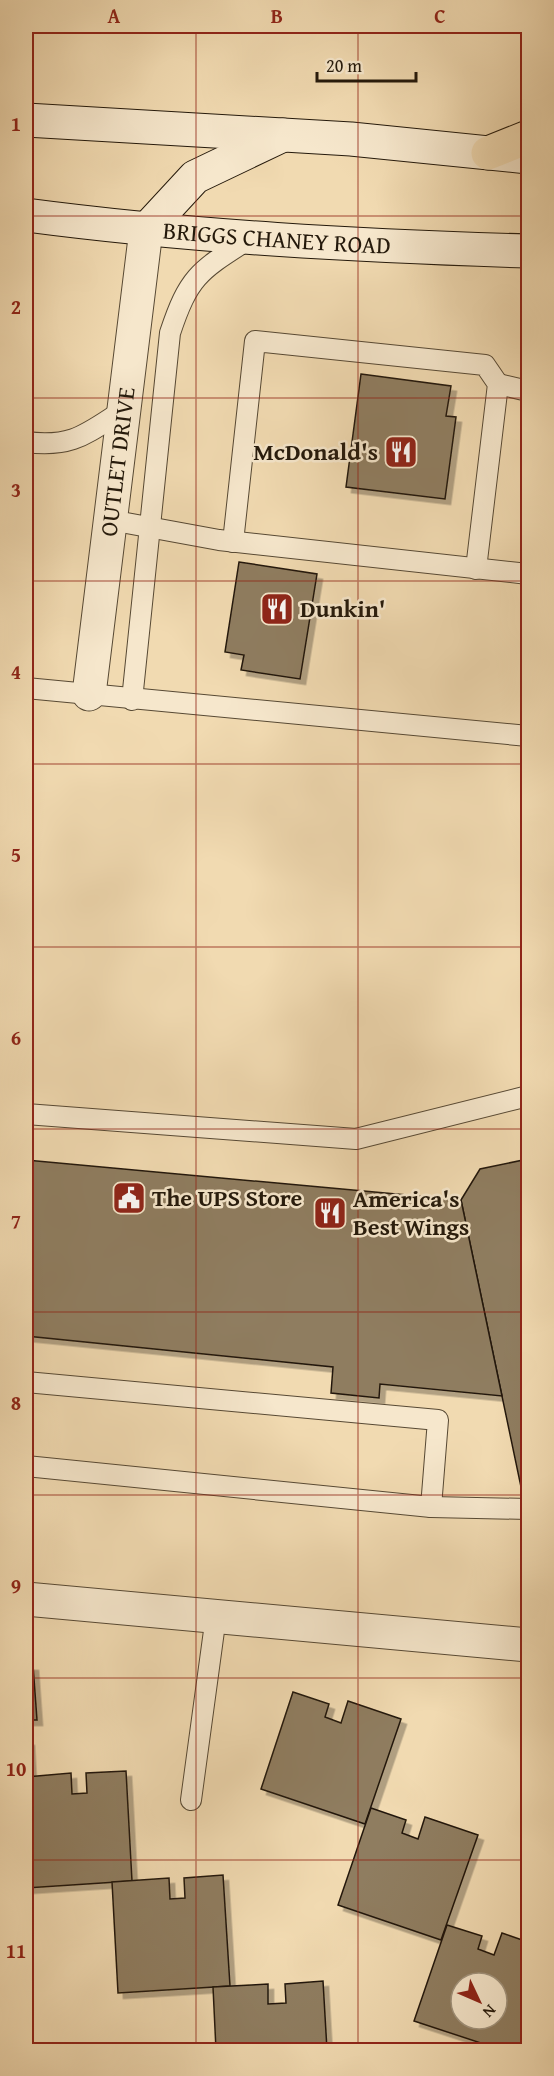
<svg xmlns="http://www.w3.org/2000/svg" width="554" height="2076" font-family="'Gentium Book Plus',serif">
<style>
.building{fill:#8f7d61;stroke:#24190b;stroke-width:1.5;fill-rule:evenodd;filter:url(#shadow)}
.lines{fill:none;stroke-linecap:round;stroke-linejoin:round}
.lane-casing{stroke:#574934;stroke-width:22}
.street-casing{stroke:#574934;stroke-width:35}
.secondary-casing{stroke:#24190b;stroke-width:35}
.highway-casing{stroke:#24190b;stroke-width:35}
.lane{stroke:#f6e7cc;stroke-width:20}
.street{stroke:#f6e7cc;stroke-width:33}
.secondary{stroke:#f6e7cc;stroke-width:33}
.highway{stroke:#f1dab1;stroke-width:33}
.grid{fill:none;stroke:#8f2418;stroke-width:1.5;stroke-opacity:0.55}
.labels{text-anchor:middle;stroke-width:5;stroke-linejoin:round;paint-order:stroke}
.street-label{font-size:24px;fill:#24190b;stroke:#f6e7cc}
.poi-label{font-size:24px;font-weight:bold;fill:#24190b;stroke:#f6e7cc;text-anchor:start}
.neatline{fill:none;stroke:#8f2418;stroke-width:2}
.grid-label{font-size:20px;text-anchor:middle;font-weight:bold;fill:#8f2418}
</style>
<defs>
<filter id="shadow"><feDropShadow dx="5.5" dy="5.5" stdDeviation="0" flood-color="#0004"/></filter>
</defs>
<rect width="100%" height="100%" fill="#f1dab1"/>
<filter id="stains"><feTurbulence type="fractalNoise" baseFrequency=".00333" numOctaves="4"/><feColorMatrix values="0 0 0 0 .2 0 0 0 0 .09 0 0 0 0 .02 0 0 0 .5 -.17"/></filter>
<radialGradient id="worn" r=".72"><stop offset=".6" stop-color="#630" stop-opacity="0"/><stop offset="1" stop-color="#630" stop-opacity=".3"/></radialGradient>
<g class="building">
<path d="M361 374 451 386 446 416 456 417 445 499 346 487Z"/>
<path d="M239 562 317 574 300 679 241 670 244 655 225 652Z"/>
<path d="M528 1159V1486L521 1487 461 1200 480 1169Z"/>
<path d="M26 1160 461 1200 502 1396 380 1384 379 1398 331 1393 333 1367 26 1336Z"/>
<path d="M26 1665H33L37 1720H26Z"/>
<path d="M293 1692 329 1704 325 1717 341 1723 348 1701 401 1719 365 1824 261 1789Z"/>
<path d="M26 1740H29L31 1777H26Z"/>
<path d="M126 1771 132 1881 26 1888V1777L71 1773 72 1794 87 1793 86 1773Z"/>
<path d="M371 1808 406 1820 402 1833 418 1839 425 1817 478 1835 441 1940 338 1905Z"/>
<path d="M223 1875 230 1986 118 1993 112 1882 169 1878 170 1899 185 1898 184 1878Z"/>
<path d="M447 1925 482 1936 478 1949 494 1955 502 1933 528 1942V2028L521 2050H502L414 2021ZM461 1983H497V2019H461Z"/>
<path d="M323 1981 327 2050H216L213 1987 268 1984V2004L286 2003 285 1984Z"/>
</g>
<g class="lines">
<g class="lane-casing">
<g id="lane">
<path d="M498 384 528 391"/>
<path d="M26 442C74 448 87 433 125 409"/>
<path d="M110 520 219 540 528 574"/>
<path d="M233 542 255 341 485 365 498 384 476 569"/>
<path d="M26 688 528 736"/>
<path d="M132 700 170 333C189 276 199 271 249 239"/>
<path d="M26 1114 356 1139 528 1096"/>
<path d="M26 1382 438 1420 431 1507 26 1466"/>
<path d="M431 1507 528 1509"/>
<path d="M191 1800 216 1616"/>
</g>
</g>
<g class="street-casing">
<g id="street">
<path id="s1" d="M89 694 146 230"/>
<path d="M26 1599 528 1645"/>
</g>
</g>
<g class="secondary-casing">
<g id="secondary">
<path d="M26 120 351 139 528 157"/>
<path id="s2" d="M26 215C193 237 360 246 528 251"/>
<path d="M146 230 195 177 283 135"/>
</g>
</g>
<g class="highway-casing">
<path id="highway" d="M488 153 528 137"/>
</g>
<use href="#lane" class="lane"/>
<use href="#street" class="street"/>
<use href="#secondary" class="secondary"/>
<use href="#highway" class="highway"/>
</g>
<path class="grid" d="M196 26V2050M358 26V2050M26 216H528M26 398H528M26 581H528M26 764H528M26 947H528M26 1129H528M26 1312H528M26 1495H528M26 1678H528M26 1860H528"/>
<defs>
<g id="restaurant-square" transform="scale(1.725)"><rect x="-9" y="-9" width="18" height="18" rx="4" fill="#8f2418" stroke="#f6e7cc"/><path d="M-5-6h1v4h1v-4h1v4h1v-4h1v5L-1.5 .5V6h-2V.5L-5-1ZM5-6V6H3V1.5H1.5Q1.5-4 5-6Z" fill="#fff"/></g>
<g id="civic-square" transform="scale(1.725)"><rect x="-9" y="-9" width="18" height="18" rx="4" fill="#8f2418" stroke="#f6e7cc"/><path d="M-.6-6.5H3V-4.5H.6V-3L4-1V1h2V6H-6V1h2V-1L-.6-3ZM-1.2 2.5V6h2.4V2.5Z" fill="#fff"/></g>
</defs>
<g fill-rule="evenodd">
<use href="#restaurant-square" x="401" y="452"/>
<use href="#restaurant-square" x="277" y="609"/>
<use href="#civic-square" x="129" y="1198"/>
<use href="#restaurant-square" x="330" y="1213"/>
</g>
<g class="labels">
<g class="street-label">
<text dy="8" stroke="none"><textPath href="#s2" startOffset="252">BRIGGS CHANEY ROAD</textPath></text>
<text dy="8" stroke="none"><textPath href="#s1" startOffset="234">OUTLET DRIVE</textPath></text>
</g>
<g class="poi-label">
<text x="378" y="460" text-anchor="end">McDonald's</text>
<text x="300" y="617">Dunkin'</text>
<text x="152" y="1206">The UPS Store</text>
<text x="353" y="1207">America's<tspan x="353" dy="28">Best Wings</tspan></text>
</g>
</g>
<rect width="554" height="2076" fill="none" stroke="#f1dab1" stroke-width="66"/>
<g transform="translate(479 2001) rotate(134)"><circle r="28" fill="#f6e7cc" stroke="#a2957f" stroke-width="1.5"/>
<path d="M0-4.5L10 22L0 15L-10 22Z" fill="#8f2418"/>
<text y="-9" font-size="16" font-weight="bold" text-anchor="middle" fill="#24190b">N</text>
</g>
<path d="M317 72v9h99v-9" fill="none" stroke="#24190b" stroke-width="3"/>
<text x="326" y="72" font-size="18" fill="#24190b" stroke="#f6e7cc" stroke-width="4.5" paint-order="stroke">20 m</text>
<rect x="33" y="33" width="488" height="2010" class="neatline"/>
<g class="grid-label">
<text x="114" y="23">A</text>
<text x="277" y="23">B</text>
<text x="440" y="23">C</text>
<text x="16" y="131">1</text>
<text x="16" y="314">2</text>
<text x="16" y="497">3</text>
<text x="16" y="679">4</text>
<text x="16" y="862">5</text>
<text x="16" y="1045">6</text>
<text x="16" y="1228">7</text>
<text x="16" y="1410">8</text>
<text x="16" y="1593">9</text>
<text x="16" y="1776">10</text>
<text x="16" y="1958">11</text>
</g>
<rect width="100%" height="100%" filter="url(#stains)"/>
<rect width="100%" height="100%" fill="url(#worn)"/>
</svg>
